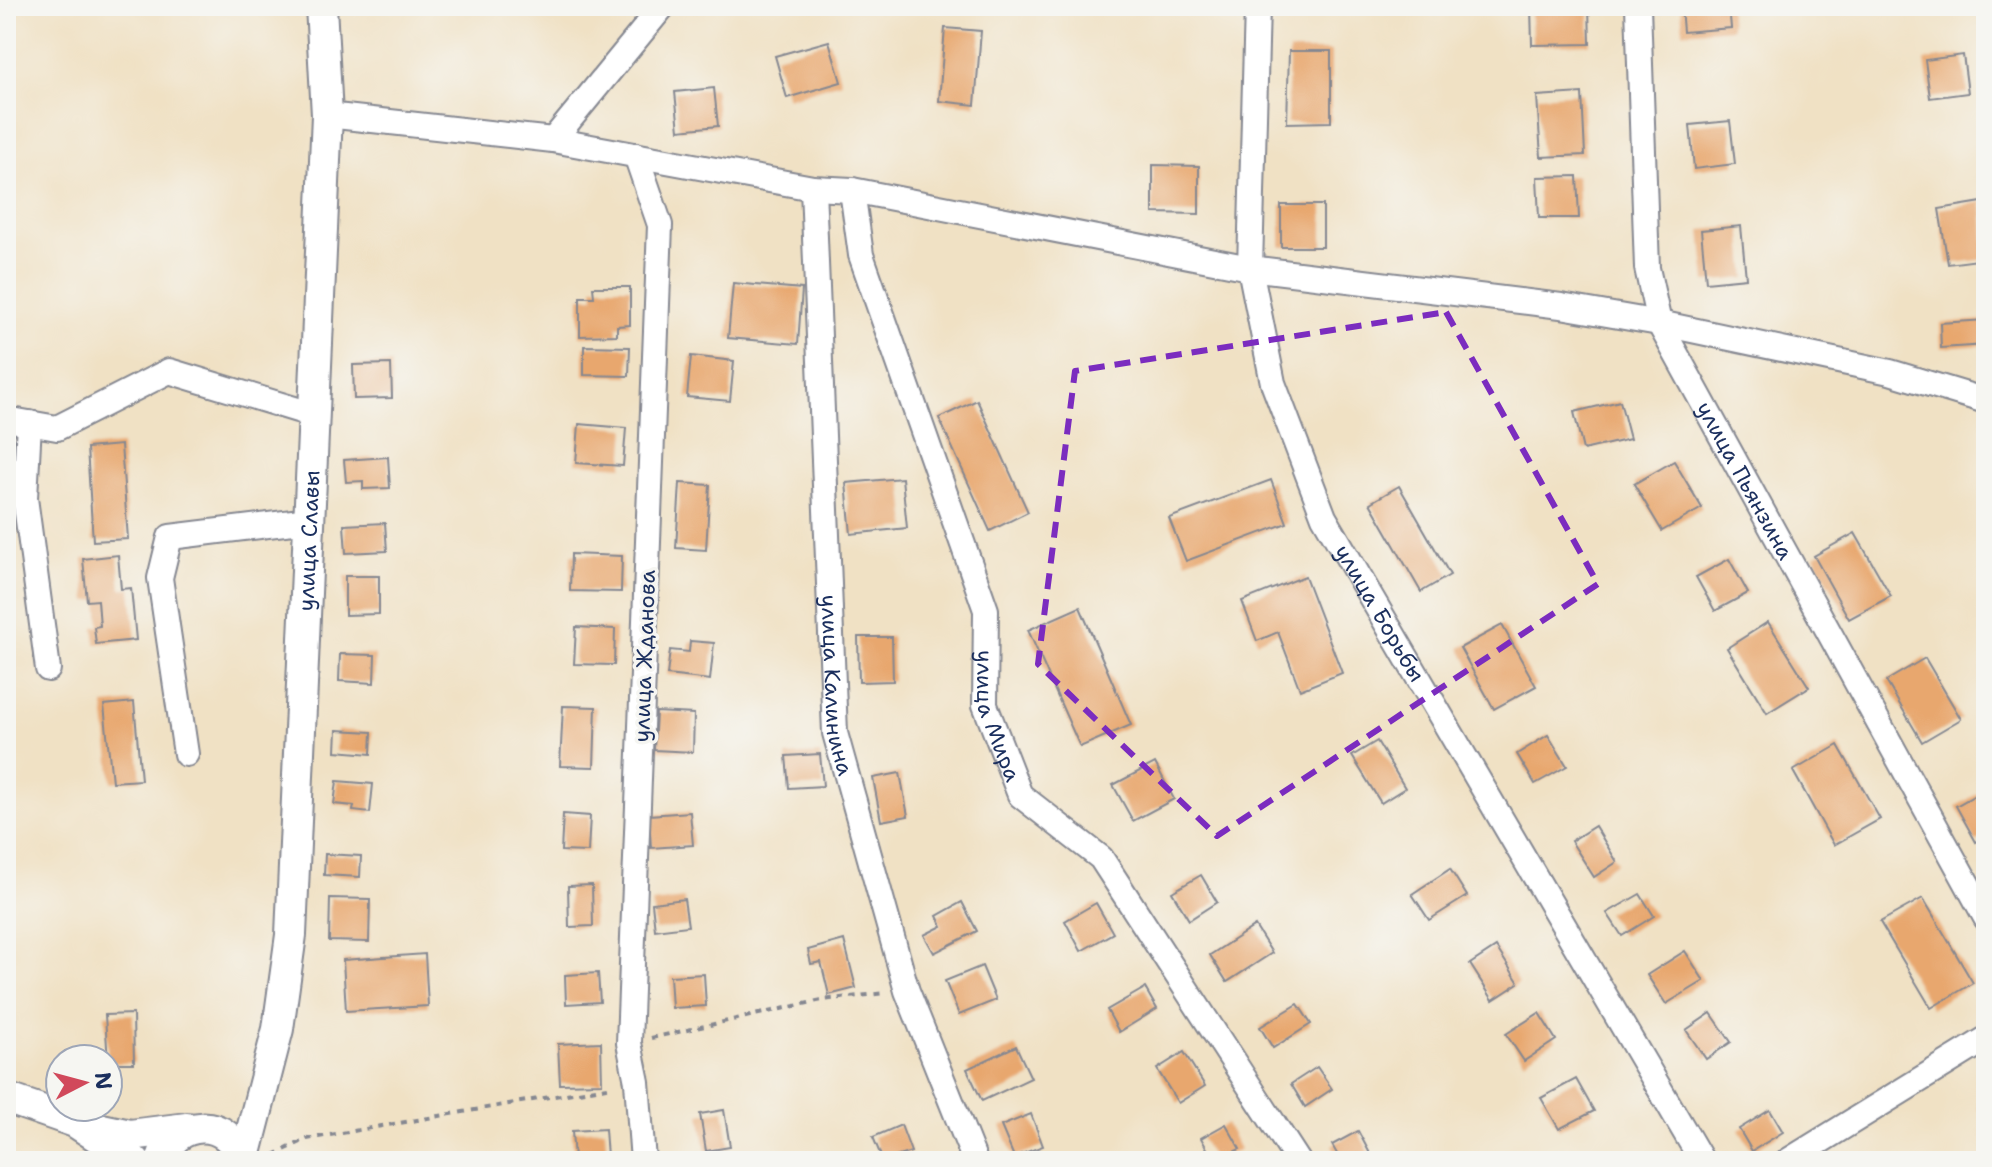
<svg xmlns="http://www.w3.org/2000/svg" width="1992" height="1167" font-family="'Shantell Sans',sans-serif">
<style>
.building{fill:#e8a76e}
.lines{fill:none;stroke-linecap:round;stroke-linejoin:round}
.minor-casing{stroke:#868891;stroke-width:28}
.major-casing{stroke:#868891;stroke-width:34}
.path{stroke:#868891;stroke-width:4;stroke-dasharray:6 6;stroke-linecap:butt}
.minor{stroke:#fff;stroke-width:24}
.major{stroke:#fff;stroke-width:30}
.marked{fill:none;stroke:#7b2cbf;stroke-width:6;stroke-dasharray:16 10;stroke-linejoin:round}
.labels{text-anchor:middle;stroke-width:7;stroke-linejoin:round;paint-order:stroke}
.street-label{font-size:22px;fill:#1b2f5e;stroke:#f6f6f2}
</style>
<rect width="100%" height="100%" fill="#f6f6f2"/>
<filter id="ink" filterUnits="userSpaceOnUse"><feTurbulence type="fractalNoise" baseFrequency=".0125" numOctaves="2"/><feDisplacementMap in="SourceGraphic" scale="16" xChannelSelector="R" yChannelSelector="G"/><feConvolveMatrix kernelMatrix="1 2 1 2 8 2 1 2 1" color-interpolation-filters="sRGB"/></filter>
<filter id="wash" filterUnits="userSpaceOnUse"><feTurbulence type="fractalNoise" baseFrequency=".006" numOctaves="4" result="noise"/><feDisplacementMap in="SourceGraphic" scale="32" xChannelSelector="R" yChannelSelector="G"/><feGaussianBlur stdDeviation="1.8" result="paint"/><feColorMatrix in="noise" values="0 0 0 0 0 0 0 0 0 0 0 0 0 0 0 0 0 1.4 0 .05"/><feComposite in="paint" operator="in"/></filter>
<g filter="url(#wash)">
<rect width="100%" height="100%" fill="#f0e1c4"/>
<g id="blocks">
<g class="building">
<path d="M1531 6H1589L1590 44 1532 45Z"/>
<path d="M1681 6H1729L1731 28 1683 32Z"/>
<path d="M945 28 981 31 975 105 939 101Z"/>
<path d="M829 41 841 82 787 98 775 56Z"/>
<path d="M1289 51H1331V122L1287 123Z"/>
<path d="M1963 55 1968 93 1930 98 1925 60Z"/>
<path d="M714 88 718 126 679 130 675 92Z"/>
<path d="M1582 93 1585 155 1541 157 1537 96Z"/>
<path d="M1730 121 1735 164 1694 169 1690 125Z"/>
<path d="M1153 165 1199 166V214L1153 213Z"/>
<path d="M1577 176 1579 218H1539L1537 177Z"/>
<path d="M1982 202 1986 259 1948 264 1939 209Z"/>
<rect x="1281" y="205" width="42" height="42"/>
<path d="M1741 226 1746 278 1706 282 1701 230Z"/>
<path d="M733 283 802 289 798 344 728 338Z"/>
<path d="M593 287H630V325L617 326V335L580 336V297H594Z"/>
<path d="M1986 320V345L1941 348 1940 323Z"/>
<path d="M584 346 630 347 629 376 584 375Z"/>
<path d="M691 356 734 361 730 401 687 397Z"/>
<path d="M391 364 392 398 354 399 353 365Z"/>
<path d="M977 400 1028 512 990 531 939 418Z"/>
<path d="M1620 401 1630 439 1583 450 1574 412Z"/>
<path d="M579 424 626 428 623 466 576 463Z"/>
<path d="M121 445 128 539 93 541 87 448Z"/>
<path d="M388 457 390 488 363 489V481L346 482 344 460Z"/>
<path d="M1674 461 1702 508 1662 531 1634 484Z"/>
<path d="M902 478 907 528 851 534 846 483Z"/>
<path d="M1271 480 1287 523 1186 561 1169 518Z"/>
<path d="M680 483 710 485 706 550 676 548Z"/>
<path d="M1399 486 1450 575 1421 592 1370 503Z"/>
<path d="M385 523 387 551 346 553 344 525Z"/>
<path d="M1855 533 1891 596 1849 619 1814 556Z"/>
<path d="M571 554 622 556 621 592 570 591Z"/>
<path d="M118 555 121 589 131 588 136 640 96 644 94 627 100 626 98 600 87 601 83 559Z"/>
<path d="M1729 559 1748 593 1715 611 1696 577Z"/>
<path d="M345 576H379V614L345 615Z"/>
<path d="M1305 576 1342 673 1300 690 1278 632 1257 641 1242 601Z"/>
<path d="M1080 607 1131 725 1080 747 1028 630Z"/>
<path d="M1768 622 1809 687 1767 713 1727 648Z"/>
<path d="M1502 625 1536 686 1494 709 1460 648Z"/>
<path d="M576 627 615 629 614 665 574 664Z"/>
<path d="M858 637H892L893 681 859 682Z"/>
<path d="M690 641 714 643 710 680 667 675 670 650 689 652Z"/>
<path d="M340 654 375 655 374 683 339 681Z"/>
<path d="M1925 658 1961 719 1922 742 1886 681Z"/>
<path d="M134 702 141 780 112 782 104 705Z"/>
<path d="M563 706 596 707 594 767 560 766Z"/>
<path d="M656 712 694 714 693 752 654 750Z"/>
<path d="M337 730 372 732 371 754 336 751Z"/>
<path d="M1548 735 1567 766 1535 784 1517 754Z"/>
<path d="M1377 741 1405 788 1381 803 1352 756Z"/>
<path d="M1838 745 1880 819 1834 845 1793 771Z"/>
<path d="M820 754 823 786 789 788 786 756Z"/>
<path d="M1155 763 1174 799 1133 821 1113 785Z"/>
<path d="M900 773 908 816 881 821 873 778Z"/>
<path d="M337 781 373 784 370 813 353 811 354 806 334 804Z"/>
<path d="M1986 789V836L1976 842 1956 806Z"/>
<path d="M690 812 693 845 651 848 649 815Z"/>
<path d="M563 814 590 816 588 852 561 851Z"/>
<path d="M1595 826 1617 862 1594 877 1571 841Z"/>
<path d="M325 854 361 856 360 877 324 875Z"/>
<path d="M1450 869 1467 896 1429 920 1412 894Z"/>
<path d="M1201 875 1217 902 1189 920 1172 892Z"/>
<path d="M592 885 593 926 569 927 568 886Z"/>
<path d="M1640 894 1654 916 1622 936 1607 913Z"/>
<path d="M330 898 370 899 369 942 329 941Z"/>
<path d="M1923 898 1973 983 1931 1008 1880 922Z"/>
<path d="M684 899 688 926 655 930 652 903Z"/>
<path d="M962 902 977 931 934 953 924 935 942 926 937 916Z"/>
<path d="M1096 903 1113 933 1081 951 1065 921Z"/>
<path d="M1255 926 1272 953 1227 982 1210 955Z"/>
<path d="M844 940 856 988 829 995 821 962 811 964 808 950Z"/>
<path d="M1496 947 1519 983 1493 1000 1470 964Z"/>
<path d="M1685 951 1704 981 1666 1004 1647 975Z"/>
<path d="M425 954 428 1006 346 1011 343 960Z"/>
<path d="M982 966 996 1000 959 1015 945 981Z"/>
<path d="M598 973 600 1002 566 1004 565 975Z"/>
<path d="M704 974 706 1006 672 1008 670 976Z"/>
<path d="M1145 988 1157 1009 1119 1032 1107 1010Z"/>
<path d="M1298 1004 1311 1024 1273 1048 1260 1027Z"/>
<path d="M1539 1013 1556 1040 1524 1061 1506 1034Z"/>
<path d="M1711 1013 1731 1042 1706 1059 1686 1030Z"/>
<path d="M133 1014 134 1063H108L105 1015Z"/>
<path d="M601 1042 602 1083 560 1084 558 1044Z"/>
<path d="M1016 1046 1031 1078 982 1101 967 1069Z"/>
<path d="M1184 1052 1205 1086 1178 1103 1157 1069Z"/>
<path d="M1317 1067 1332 1089 1305 1107 1291 1084Z"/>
<path d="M1576 1079 1594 1111 1559 1129 1541 1098Z"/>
<path d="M1986 1101V1122L1977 1107Z"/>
<path d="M724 1110 730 1147 706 1151 700 1114Z"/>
<path d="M1770 1110 1783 1132 1752 1151 1739 1129Z"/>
<path d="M1031 1114 1043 1146 1014 1157 1001 1126Z"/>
<path d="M1226 1124 1240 1149 1214 1161 1201 1138Z"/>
<path d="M901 1125 911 1152 883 1161 873 1137Z"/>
<path d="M605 1129 607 1157 574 1159 572 1131Z"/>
<path d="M1358 1131 1374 1161H1341L1332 1145Z"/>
</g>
</g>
</g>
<g filter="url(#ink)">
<use href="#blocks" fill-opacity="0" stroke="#868891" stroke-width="2"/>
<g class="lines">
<g class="minor-casing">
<g id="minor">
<path id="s1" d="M1257 6 1250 268 1273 383 1324 517 1702 1161"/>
<path id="s2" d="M1638 6 1647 268 1659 323 1986 918"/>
<path d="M327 115 553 140 813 188 852 190 1250 268 1561 306 1659 323 1890 372 1986 401"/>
<path d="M553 140 663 6"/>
<path d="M636 155 660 225 629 1043 637 1082 643 1161"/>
<path id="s3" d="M813 188 835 733 907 991 975 1161"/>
<path id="s4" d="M852 190 861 255 986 610 985 705 1020 795 1101 858 1298 1161"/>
<path d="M6 419 57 428 169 371 314 415"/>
<path d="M29 423 25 498 48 669"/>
<path d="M186 754 160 578 170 537 309 520"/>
<path d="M1788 1161 1986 1039"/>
</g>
</g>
<g class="major-casing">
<g id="major">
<path d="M6 1098 75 1122 134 1161"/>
<path d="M92 1127 130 1135 187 1128"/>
<path d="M161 1161C173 1118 231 1115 241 1161"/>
<path id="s5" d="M244 1161 278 1029 291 935 327 115 321 6"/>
</g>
</g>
<g class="path">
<path d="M651 1038 822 1000 886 993"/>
<path d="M274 1155 307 1139 613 1086"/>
</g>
<use href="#minor" class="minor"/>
<use href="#major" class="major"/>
</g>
</g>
<path class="marked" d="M1446 312 1598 584 1217 836 1038 664 1075 371Z"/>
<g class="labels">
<g class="street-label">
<text dy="8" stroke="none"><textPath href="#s2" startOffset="498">улица Пьянзина</textPath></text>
<text dy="8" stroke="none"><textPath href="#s5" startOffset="626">улица Славы</textPath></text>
<text dy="8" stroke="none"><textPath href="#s1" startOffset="634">улица Борьбы</textPath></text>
<text transform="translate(644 656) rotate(-88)" y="8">улица Жданова</text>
<text dy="8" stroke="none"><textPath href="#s3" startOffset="498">улица Калинина</textPath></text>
<text dy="8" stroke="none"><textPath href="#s4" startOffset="550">улица Мира</textPath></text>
</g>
</g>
<rect width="1992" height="1167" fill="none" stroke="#f6f6f2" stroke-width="32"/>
<g transform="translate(84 1083) rotate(84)"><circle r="38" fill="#f6f6f2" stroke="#9ea6b7" stroke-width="2"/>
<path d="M0-6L14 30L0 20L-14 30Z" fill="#d1495b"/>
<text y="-12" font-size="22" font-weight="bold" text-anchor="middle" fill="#1b2f5e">N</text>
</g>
</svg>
